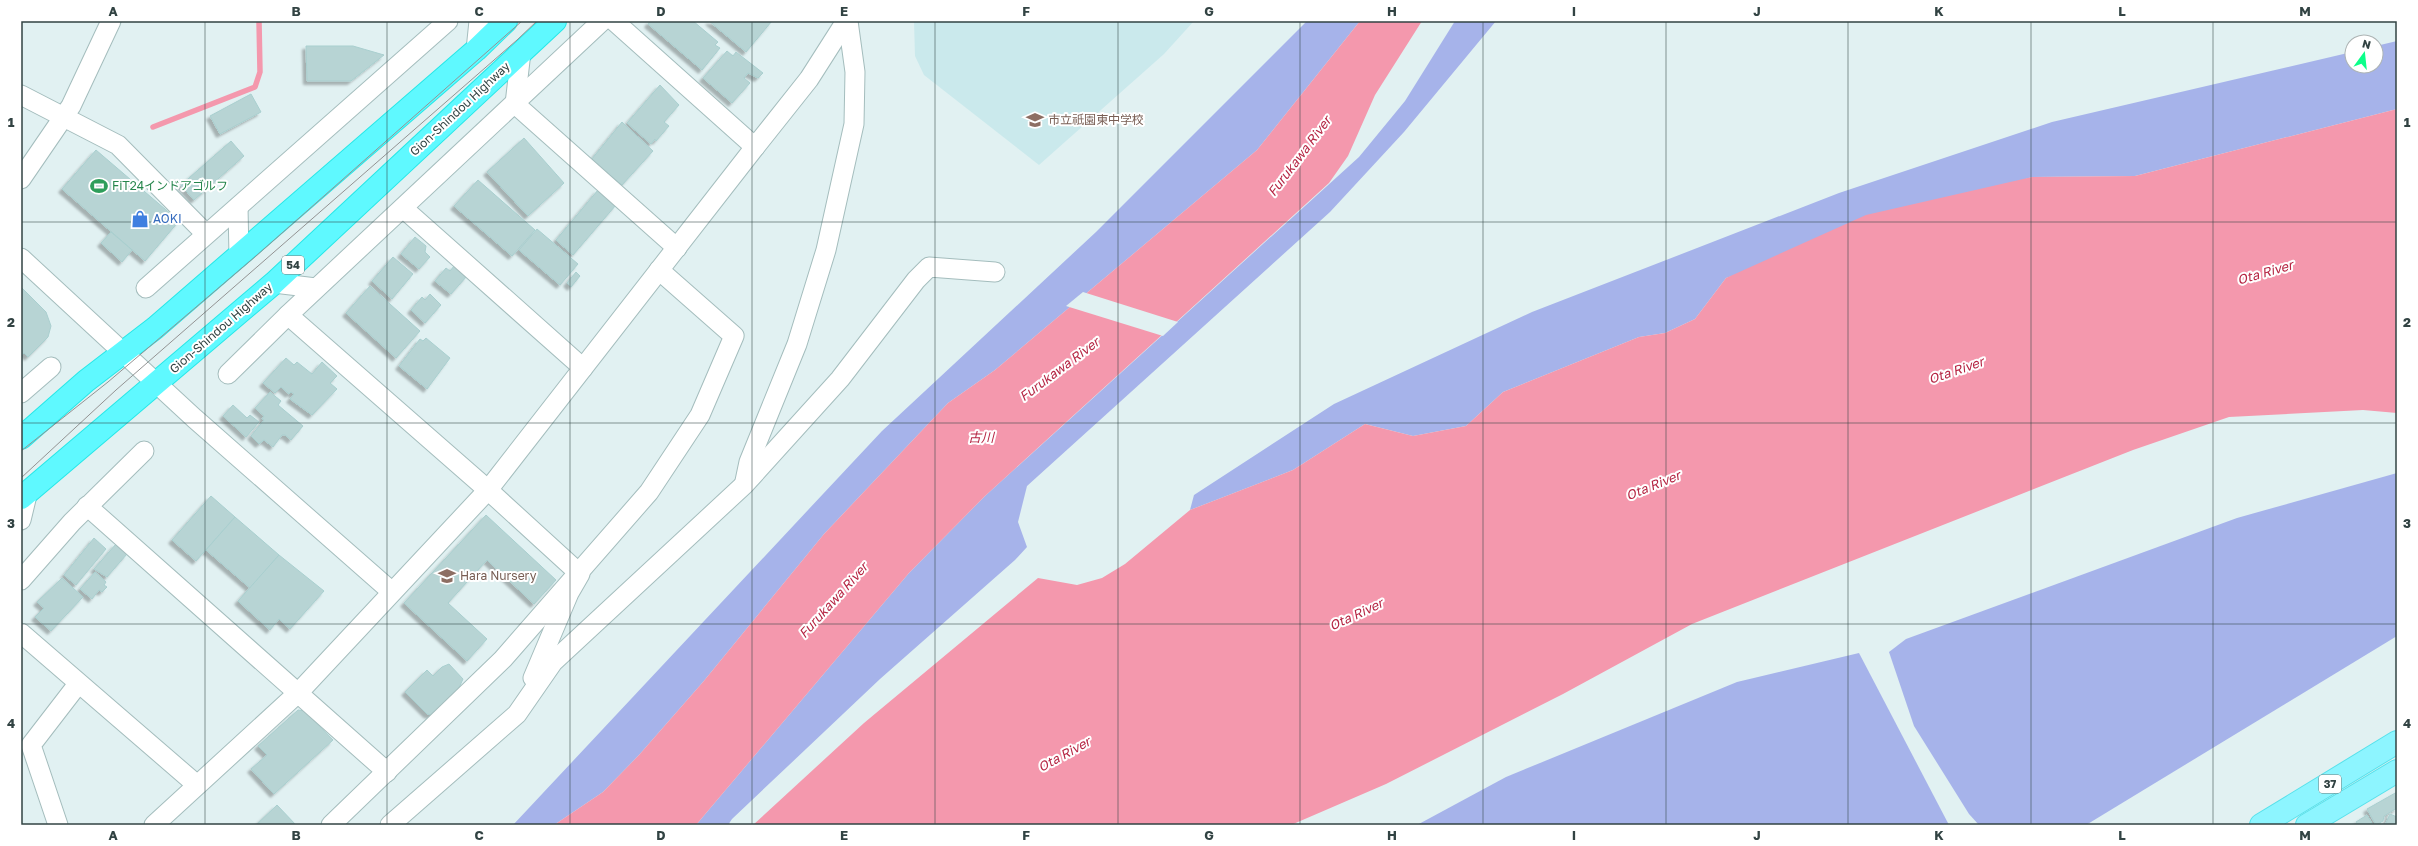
<svg xmlns="http://www.w3.org/2000/svg" width="2418" height="846" font-family="'Golos Text','Noto Sans JP',sans-serif">
<style>
.education{fill:#cae9ec}
.green{fill:#a6b3ea}
.water{fill:#f498ad}
.pier{fill:#e1f1f2}
.lines{fill:none;stroke-linecap:round;stroke-linejoin:round}
.stream{stroke:#f498ad;stroke-width:5.5}
.building{fill:#b7d4d4;stroke:#a9cfcf;filter:url(#shadow)}
.minor-casing{stroke:#a4bdbd;stroke-width:21}
.major-casing{stroke:#57e1eb;stroke-width:24}
.highway-casing{stroke:#26e7e7;stroke-width:24}
.minor{stroke:#fff;stroke-width:19}
.major{stroke:#8df5ff;stroke-width:22}
.highway{stroke:#5ff9ff;stroke-width:22}
.tram{stroke:#939393;stroke-width:1}
.grid{fill:none;stroke:#324343;stroke-width:1;stroke-opacity:0.55}
.labels{text-anchor:middle;stroke-width:4;stroke-linejoin:round;paint-order:stroke}
.shield{fill:#fff;stroke:#707b7b;stroke-width:1}
.shield-label{font-size:11px;font-weight:bold;fill:#324343}
.street-label{font-size:12px;fill:#324343;stroke:#fff}
.education-label{font-size:12px;fill:#785e54;stroke:#fff;text-anchor:start}
.leisure-label{font-size:12px;fill:#27864d;stroke:#fff;text-anchor:start}
.shop-label{font-size:12px;fill:#366cbe;stroke:#fff;text-anchor:start}
.water-label{font-size:13px;font-style:italic;fill:#b52543;stroke:#fff}
.neatline{fill:none;stroke:#324343;stroke-width:1.5}
.grid-label{font-size:13px;text-anchor:middle;font-weight:bold;fill:#324343}
</style>
<defs>
<filter id="shadow"><feDropShadow dx="-3.5" dy="3.5" stdDeviation="1" flood-color="#0004"/></filter>
</defs>
<rect width="100%" height="100%" fill="#e1f1f2"/>
<path class="education" d="M914 21H1194L1164 54 1039 165 924 75 915 56Z"/>
<g class="green">
<path d="M1307 21H1360L1257 150 995 370 948 403 824 534 703 682 639 755 603 792 554 825H513L882 431 1096 232Z"/>
<path d="M1455 21H1496L1404 132 1330 212 1027 486 1018 522 1027 547 1015 560 880 679 732 819 728 825H696L909 573 985 496 1359 157 1405 101Z"/>
<path d="M2397 41V109L2135 176 2032 177 1726 278 1695 319 1665 333 1639 337 1503 392 1466 426 1413 436 1365 424 1293 470 1190 510 1194 495 1334 404 1532 312 1839 193 2052 122 2352 52V66H2376V46Z"/>
<path d="M2397 473V636L2086 825H1979L1969 814 1914 726 1889 652 1906 639 2237 518Z"/>
<path d="M1859 653 1949 825H1417L1506 777 1737 682Z"/>
</g>
<g class="water">
<path d="M1360 21H1422L1375 95 1348 156 1329 183 985 496 909 573 696 825H554L603 792 639 755 703 682 824 534 948 403 995 370 1257 150Z"/>
<path d="M2397 109V413L2363 410 2229 417 2133 450 1692 624 1563 694 1386 784 1291 825H753L864 723 1038 578 1077 585 1102 578 1125 564 1190 510 1293 470 1365 424 1413 436 1466 426 1503 392 1639 337 1665 333 1695 319 1726 278 1866 215 2032 177 2135 176Z"/>
</g>
<path class="pier" d="M1083 292 1178 322 1163 336 1066 306Z"/>
<g class="lines">
<path class="stream" d="M153 127 255 87 260 72 259 21"/>
</g>
<g class="building">
<path d="M650 21H693L718 42 715 45 720 48 702 70 648 24Z"/>
<path d="M709 21H772L746 52Z"/>
<path d="M306 46H353L384 55 351 81H307Z"/>
<path d="M727 51 733 56 736 52 763 73 758 78 748 73 744 78 750 83 732 103 703 78Z"/>
<path d="M660 85 679 105 664 122 669 126 656 141 655 139 651 144 627 123Z"/>
<path d="M251 94 261 112 220 134 210 116Z"/>
<path d="M622 122 653 151 622 185 591 160Z"/>
<path d="M524 138 564 183 528 216 487 172Z"/>
<path d="M231 141 244 156 194 200 181 185Z"/>
<path d="M96 150 179 221 145 261 62 189Z"/>
<path d="M478 180 535 230 512 256 454 206Z"/>
<path d="M598 190 616 205 573 255 556 240Z"/>
<path d="M537 229 578 264 560 285 519 250Z"/>
<path d="M111 232 132 250 122 262 101 243Z"/>
<path d="M415 237 426 246 425 252 430 257 419 269 401 254Z"/>
<path d="M393 257 413 274 392 299 372 281Z"/>
<path d="M454 266 467 276 451 294 435 281 446 268 450 271Z"/>
<path d="M576 272 580 276 571 287 567 283Z"/>
<path d="M370 286 420 331 396 358 346 313Z"/>
<path d="M21 287 46 312 51 326 48 337 28 357 24 353 21 356Z"/>
<path d="M430 294 441 305 425 323 411 310 422 297 425 300Z"/>
<path d="M426 338 450 358 427 389 399 366 420 339 423 341Z"/>
<path d="M286 358 294 365 297 362 312 374 322 362 337 376 330 383 337 389 312 415 290 399 294 394 291 392 289 394 281 387 275 393 263 383Z"/>
<path d="M270 392 281 401 278 405 303 426 291 440 285 435H282L273 447 264 440 259 444 251 436 264 420 262 419 264 416 255 408Z"/>
<path d="M233 405 247 418 250 415 259 422 246 437 223 416Z"/>
<path d="M211 496 235 517 196 561 172 540Z"/>
<path d="M486 515 556 580 534 604 487 560 448 603 487 639 467 661 404 603Z"/>
<path d="M235 517 279 555 250 588 206 550Z"/>
<path d="M94 538 106 549 76 585 64 575Z"/>
<path d="M116 544 127 554 107 577 94 569Z"/>
<path d="M279 555 324 591 290 629 279 619 270 630 238 601Z"/>
<path d="M95 572 106 582 104 585 107 587 102 592 99 590 92 599 80 589Z"/>
<path d="M62 578 83 597 51 631 35 617 44 608 37 602Z"/>
<path d="M449 664 463 679 458 690 432 715 427 714 405 692 427 670 433 676 442 667Z"/>
<path d="M298 710 305 711 333 740 274 794 251 769 267 755 258 746Z"/>
<path d="M2397 792V808L2384 816 2383 821 2376 825 2367 809Z"/>
<path d="M277 805 296 825H256Z"/>
<path d="M2390 814 2397 817V825H2385Z"/>
<path d="M2367 815 2373 825H2358L2356 822Z"/>
</g>
<g class="lines">
<g class="minor-casing">
<g id="minor">
<path d="M476 50 479 21"/>
<path d="M521 52 515 104 677 248"/>
<path d="M21 95 118 145 206 234"/>
<path d="M755 147 809 79 846 21"/>
<path d="M21 179 71 106 111 21"/>
<path d="M238 207 239 256"/>
<path d="M403 208 583 368"/>
<path d="M21 258 194 418 392 592"/>
<path d="M274 283 316 288"/>
<path d="M146 288 448 21"/>
<path d="M288 315 488 490 580 574 569 593 533 678"/>
<path d="M228 374 288 315 602 21"/>
<path d="M21 393 51 367"/>
<path d="M745 481 749 462 797 344 826 250 854 124 855 72 848 21"/>
<path d="M87 506 387 772"/>
<path d="M21 520 28 491"/>
<path d="M21 580 72 522 144 451"/>
<path d="M21 633 197 785"/>
<path d="M58 825 31 745 78 684"/>
<path d="M154 825 299 692 488 490 755 147 614 21"/>
<path d="M331 825 503 659 649 492 700 415 734 336 659 270"/>
<path d="M390 825 517 714 553 662 745 484 840 379 916 280 929 267 995 272"/>
</g>
</g>
<g class="major-casing">
<g id="major">
<path d="M2261 825 2397 742"/>
<path d="M2307 825 2397 771"/>
</g>
</g>
<g class="highway-casing">
<g id="highway">
<path d="M21 438 86 381 155 328 476 50 506 21"/>
<path d="M21 498 274 283 555 21"/>
</g>
</g>
<use href="#minor" class="minor"/>
<use href="#major" class="major"/>
<use href="#highway" class="highway"/>
<g class="tram">
<path d="M21 451 108 382 256 256 522 21"/>
<path d="M21 478 116 390 517 40 537 21"/>
</g>
</g>
<path class="grid" d="M205 21V825M387 21V825M570 21V825M752 21V825M935 21V825M1118 21V825M1300 21V825M1483 21V825M1666 21V825M1848 21V825M2031 21V825M2213 21V825M21 222H2397M21 423H2397M21 624H2397"/>
<defs>
<g id="school-bare" transform="scale(1.38)"><path d="M0-5L7-2L0 1L-7-2ZM-4 1L0 2.5L4 1V4Q0 6-4 4Z" fill="#8d6e63" stroke="#fff" stroke-width="2.5" paint-order="stroke"/></g>
<g id="stadium-bare" transform="scale(1.38)"><path d="M0-5a6.5 5 0 1 0 0 10a6.5 5 0 1 0 0-10ZM-3.5-1.8h7v3.6h-7Z" fill="#2e9e5b" stroke="#fff" stroke-width="2.5" paint-order="stroke"/></g>
<g id="shop-bare" transform="scale(1.38)"><path d="M-5-2.5h2.3a2.7 3.5 0 0 1 5.4 0H5L5.5 6h-11ZM-1.5-2.5h3a1.5 2.3 0 0 0-3 0Z" fill="#3f7fe0" stroke="#fff" stroke-width="2.5" paint-order="stroke"/></g>
</defs>
<g fill-rule="evenodd">
<use href="#school-bare" x="1035" y="120"/>
<use href="#stadium-bare" x="99" y="186"/>
<use href="#shop-bare" x="140" y="219"/>
<use href="#school-bare" x="447" y="576"/>
</g>
<g class="labels">
<g class="shield">
<rect x="282" y="256" width="22" height="18" rx="3"/>
<rect x="2319" y="775" width="22" height="18" rx="3"/>
</g>
<g class="shield-label">
<text x="293" y="269">54</text>
<text x="2330" y="788">37</text>
</g>
<g class="street-label">
<text transform="translate(460 109) rotate(-43)" y="4">Gion-Shindou Highway</text>
<text transform="translate(221 328) rotate(-41)" y="4">Gion-Shindou Highway</text>
</g>
<g class="education-label">
<text x="1048" y="124">市立祇園東中学校</text>
<text x="460" y="580">Hara Nursery</text>
</g>
<g class="leisure-label">
<text x="112" y="190">FiT24インドアゴルフ</text>
</g>
<g class="shop-label">
<text x="153" y="223">AOKI</text>
</g>
<g class="water-label">
<text transform="translate(1299 156) rotate(-53)" y="5">Furukawa River</text>
<text transform="translate(2265 272) rotate(-16)" y="5">Ota River</text>
<text transform="translate(1059 369) rotate(-37)" y="5">Furukawa River</text>
<text transform="translate(1956 370) rotate(-19)" y="5">Ota River</text>
<text x="981" y="442">古川</text>
<text transform="translate(1653 485) rotate(-22)" y="5">Ota River</text>
<text transform="translate(833 600) rotate(-48)" y="5">Furukawa River</text>
<text transform="translate(1356 614) rotate(-25)" y="5">Ota River</text>
<text transform="translate(1064 754) rotate(-29)" y="5">Ota River</text>
</g>
</g>
<rect width="2418" height="846" fill="none" stroke="#ffffff" stroke-width="44"/>
<g transform="translate(2364 54) rotate(15)"><circle r="19" fill="#ffffff" stroke="#adb4b4"/>
<path d="M0-3L7 15L0 10L-7 15Z" fill="#0bff8a"/>
<text y="-6" font-size="11" font-weight="bold" text-anchor="middle" fill="#324343">N</text>
</g>
<rect x="22" y="22" width="2374" height="802" class="neatline"/>
<g class="grid-label">
<text x="113" y="16">A</text>
<text x="296" y="16">B</text>
<text x="479" y="16">C</text>
<text x="661" y="16">D</text>
<text x="844" y="16">E</text>
<text x="1026" y="16">F</text>
<text x="1209" y="16">G</text>
<text x="1392" y="16">H</text>
<text x="1574" y="16">I</text>
<text x="1757" y="16">J</text>
<text x="1939" y="16">K</text>
<text x="2122" y="16">L</text>
<text x="2305" y="16">M</text>
<text x="11" y="127">1</text>
<text x="2407" y="127">1</text>
<text x="11" y="327">2</text>
<text x="2407" y="327">2</text>
<text x="11" y="528">3</text>
<text x="2407" y="528">3</text>
<text x="11" y="728">4</text>
<text x="2407" y="728">4</text>
<text x="113" y="840">A</text>
<text x="296" y="840">B</text>
<text x="479" y="840">C</text>
<text x="661" y="840">D</text>
<text x="844" y="840">E</text>
<text x="1026" y="840">F</text>
<text x="1209" y="840">G</text>
<text x="1392" y="840">H</text>
<text x="1574" y="840">I</text>
<text x="1757" y="840">J</text>
<text x="1939" y="840">K</text>
<text x="2122" y="840">L</text>
<text x="2305" y="840">M</text>
</g>
</svg>
